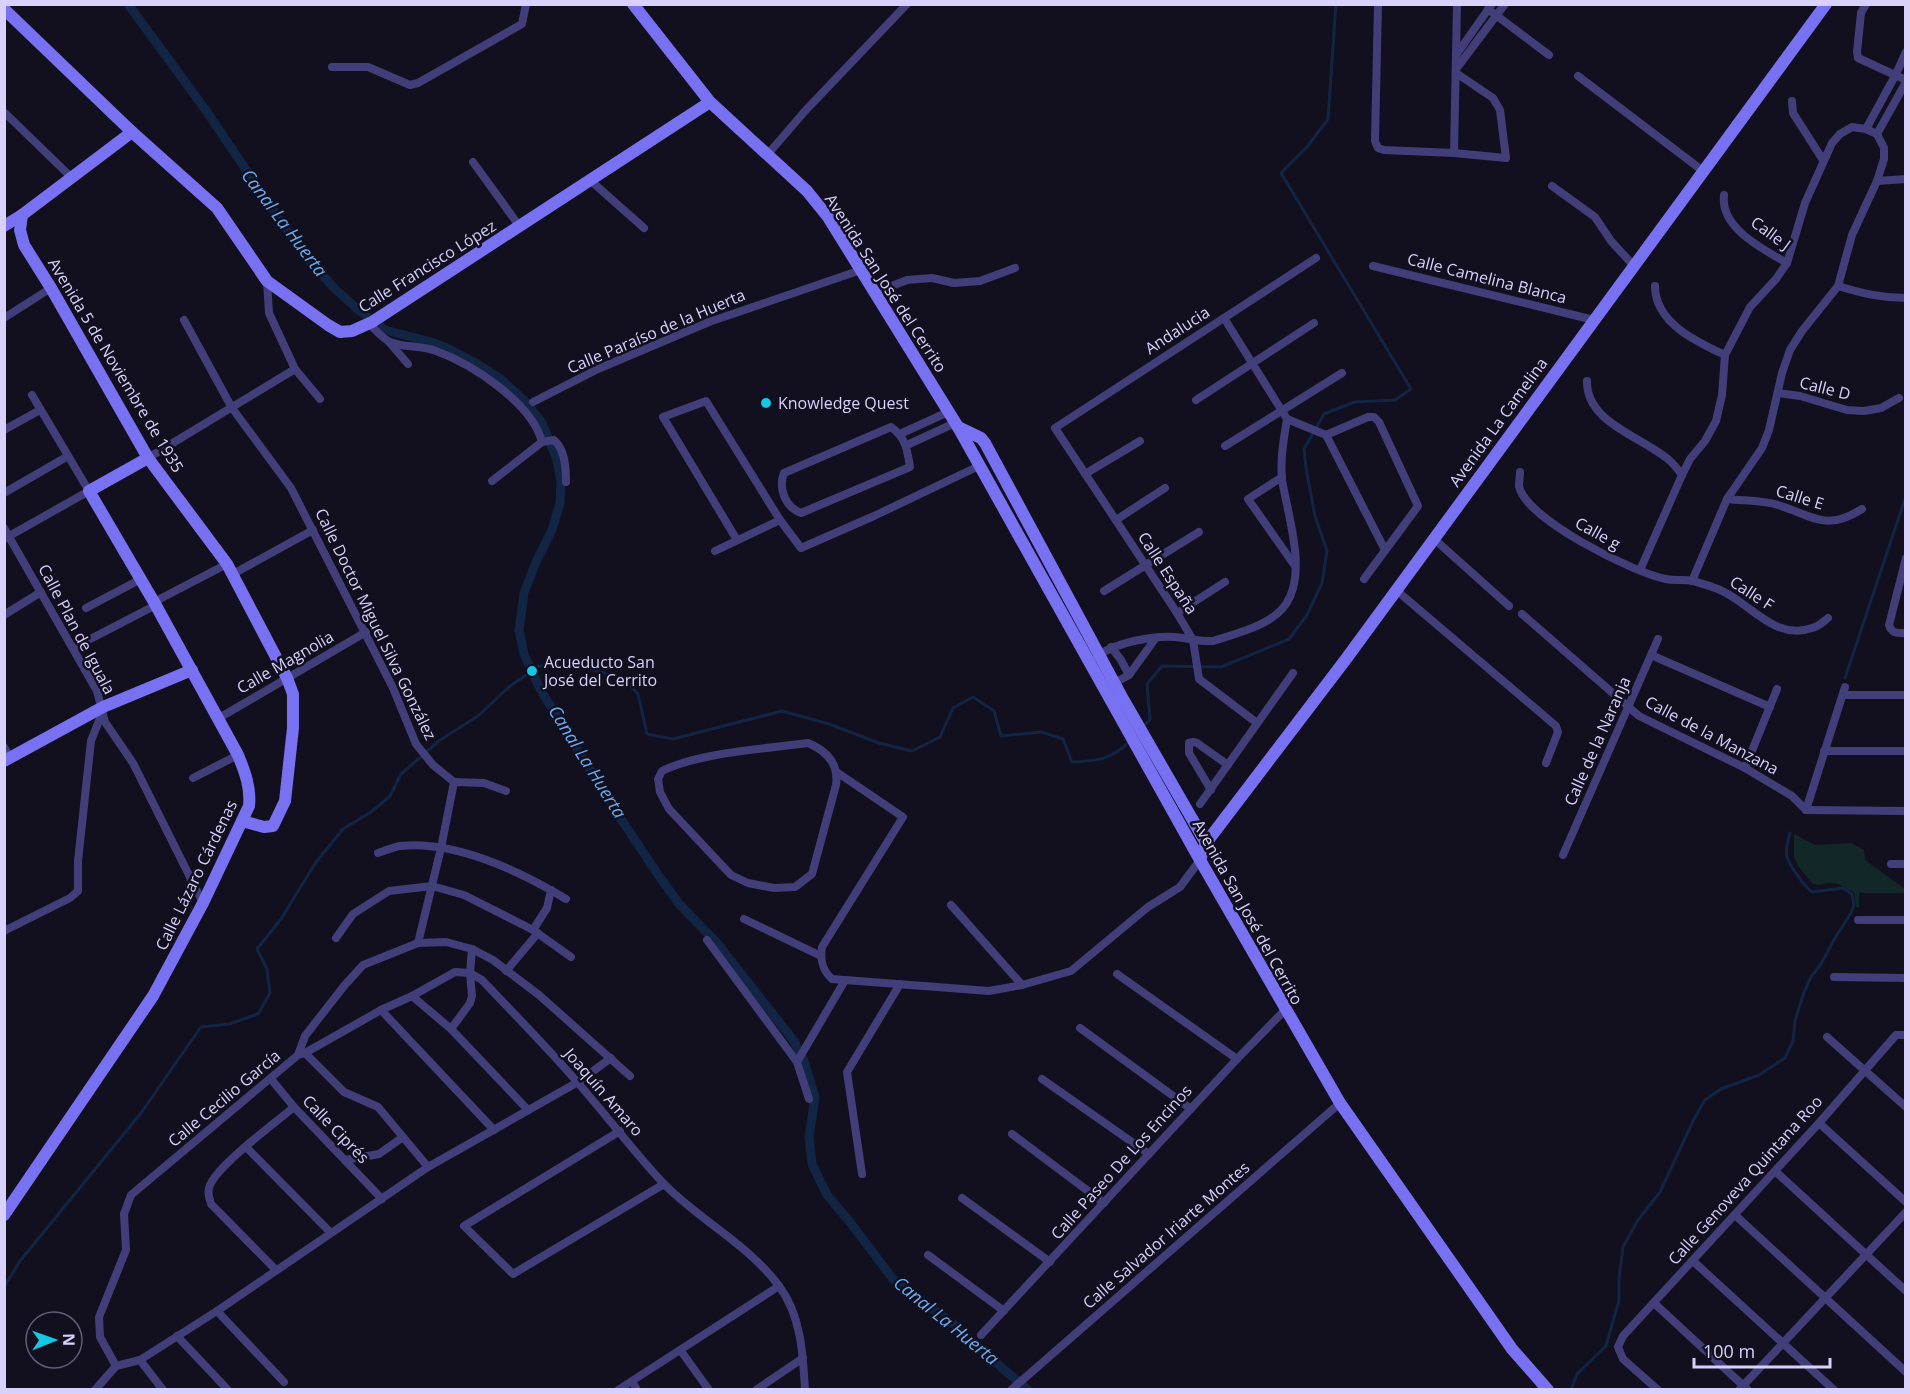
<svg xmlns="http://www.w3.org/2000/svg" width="1910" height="1394" font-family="'Open Sans',sans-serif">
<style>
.park{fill:#122828}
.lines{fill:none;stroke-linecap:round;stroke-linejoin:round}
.stream{stroke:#132544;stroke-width:3}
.canal{stroke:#132544;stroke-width:9}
.street{stroke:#423e79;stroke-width:8}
.secondary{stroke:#7871f2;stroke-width:12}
.poi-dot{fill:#15c7e2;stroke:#120f1f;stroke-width:2}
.labels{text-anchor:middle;stroke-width:5;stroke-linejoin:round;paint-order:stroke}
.street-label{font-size:16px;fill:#d7d1fb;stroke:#120f1f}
.poi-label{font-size:16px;fill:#d7d1fb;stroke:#120f1f;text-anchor:start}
.water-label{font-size:18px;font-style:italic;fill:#69adf1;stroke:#120f1f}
</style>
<rect width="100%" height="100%" fill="#120f1f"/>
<path class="park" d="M1794 834 1815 845 1851 843 1864 850 1865 860 1905 889V893H1859V907H1856L1854 892 1838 884 1828 883 1819 885 1813 884 1798 866 1794 857Z"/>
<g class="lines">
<g class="stream">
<path d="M1845 678 1906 496"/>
<path d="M1144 726 1150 719 1147 684 1162 666 1221 667 1289 639 1307 615 1322 583 1327 551 1315 516 1306 468 1304 449 1324 414 1354 402 1395 400 1411 389 1281 173 1307 147 1328 119 1336 4"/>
<path d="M4 1287 20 1261 141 1113 201 1027 229 1024 258 1014 270 993 267 969 257 949 281 919 316 862 343 829 371 812 390 796 401 774 440 740 478 716 509 687 539 666 578 665 625 680 638 694 647 734 673 739 782 711 829 724 879 743 912 751 940 737 953 708 973 697 994 711 1001 736 1041 732 1063 739 1072 762C1096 761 1111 760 1129 742"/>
<path d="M4 1340V1341"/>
<path d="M1571 1390 1577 1374 1606 1346 1619 1300V1279L1623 1247 1638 1220 1660 1192 1694 1119 1705 1100 1721 1089 1759 1075 1785 1058 1793 1041 1795 1021 1804 992 1811 977 1821 964 1835 938 1851 913 1854 905 1852 894 1843 888 1812 892C1804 886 1790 866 1787 857 1785 849 1788 840 1790 833"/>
</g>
<path class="canal" d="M128 4 207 112 299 248 333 287 356 308 385 330 431 342 447 348 479 365 502 380 526 402 542 423 557 460 561 480 560 503 552 530 536 562 524 593 519 630 524 654 540 689 613 807 661 879 680 905 717 943 794 1041 804 1061 815 1097 809 1137 812 1164 827 1195 849 1221 893 1279 957 1327 994 1361 1028 1390"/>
<g class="street">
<path d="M1378 4 1375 141 1378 148 1384 150 1454 153 1506 158 1500 110 1493 98 1456 73"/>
<path d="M1866 4 1861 13 1857 52 1858 58 1906 80"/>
<path d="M1488 9 1549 55"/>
<path d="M1456 55 1492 4"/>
<path d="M332 67H368L410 85 418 83 522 24 526 4"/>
<path d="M1456 69 1505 4"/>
<path d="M1578 76 1703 171"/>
<path d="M1792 101 1793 113 1823 160"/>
<path d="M4 112 71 177"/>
<path d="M1866 129 1895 76 1906 52"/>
<path d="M1877 134 1906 82"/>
<path d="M1454 153 1457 4"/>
<path d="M768 154 805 111 907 4"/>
<path d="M473 162 520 227"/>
<path d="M591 181 644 228"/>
<path d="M1877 181 1906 179"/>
<path d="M1552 186 1595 217 1611 241 1634 266"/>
<path d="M1724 195C1720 228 1763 249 1787 263"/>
<path d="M1373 266 1594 320"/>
<path d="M267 281 269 313 295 369 320 399"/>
<path d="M1655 286C1655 323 1697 342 1725 355"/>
<path d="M1838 286C1861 293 1881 298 1906 298"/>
<path d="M874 293 907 280 932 278 954 283 980 281 1015 268"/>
<path d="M4 318 51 288"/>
<path d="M1224 318 1287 419 1326 435"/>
<path d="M184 320 232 408 291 488 393 688 416 744 433 765 454 782"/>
<path d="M369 324C375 329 383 339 390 342 404 348 422 345 436 351 472 364 532 403 542 442"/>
<path d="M389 342 408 364"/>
<path d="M1587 381C1586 423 1643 437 1669 460 1674 464 1678 470 1682 475"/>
<path d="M1778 393 1800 396 1847 410 1864 411 1881 408 1899 398"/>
<path d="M1196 400 1314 323"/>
<path d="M533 402 598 369 709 322 861 270"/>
<path d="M891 427C906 438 907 449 910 467L801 513C785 507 778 488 784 473Z"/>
<path d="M4 430 40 410"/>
<path d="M900 434 948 412"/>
<path d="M1326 435 1368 417H1374L1379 422 1418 506 1364 579"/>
<path d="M1326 435 1385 550"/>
<path d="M907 445 955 423"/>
<path d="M1225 446 1342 373"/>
<path d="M148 458 295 369"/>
<path d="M1520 472C1520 476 1519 482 1519 486 1525 519 1634 573 1666 579 1675 581 1684 579 1693 581 1700 583 1708 585 1715 588 1748 599 1773 642 1812 628 1818 627 1823 622 1828 618"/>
<path d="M1085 474 1140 441"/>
<path d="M1282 477 1248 499 1295 566"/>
<path d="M492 481 542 442 554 440C565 449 566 468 566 482"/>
<path d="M4 493 68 456"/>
<path d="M1727 499C1744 501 1762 500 1778 505 1814 516 1825 532 1862 509"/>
<path d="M1116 520 1165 488"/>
<path d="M4 528 97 691 105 722 133 763 203 903"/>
<path d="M1433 538 1509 606"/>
<path d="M4 539 89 491 32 395"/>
<path d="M737 540 663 417 706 401 780 520 801 548 874 516 979 466"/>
<path d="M715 551 780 520"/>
<path d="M1906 558 1889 625C1892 634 1897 633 1906 633"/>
<path d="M1640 570 1682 475 1690 459 1705 441 1716 421 1722 395 1725 355 1750 307 1776 279 1787 263 1805 203 1832 143 1840 134 1852 127 1866 129 1877 134 1884 148V159L1877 181 1852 235 1838 286 1802 331 1790 350 1782 373 1769 430 1762 448 1727 499 1692 581"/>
<path d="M233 574 313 530"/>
<path d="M1396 590 1556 726 1558 732 1546 763"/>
<path d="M1104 591 1199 532"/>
<path d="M154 602 227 564"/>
<path d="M86 608 141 579"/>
<path d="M1177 613 1225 582"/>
<path d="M1522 614 1639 716 1745 768 1792 796 1806 810"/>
<path d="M4 615 41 592"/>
<path d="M1111 647 1121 660 1129 675"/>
<path d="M73 648 156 605"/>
<path d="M1651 655 1770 707"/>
<path d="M1097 657C1112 643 1155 635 1175 637 1188 638 1199 642 1213 641 1237 633 1271 626 1286 604 1308 572 1287 514 1282 479 1280 459 1284 438 1287 419"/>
<path d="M1111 685 1129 675 1155 639"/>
<path d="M1843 695H1906"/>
<path d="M219 718 366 632"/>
<path d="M1257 723 1199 679 1193 640 1177 613 1055 428 1316 258"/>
<path d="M808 743C827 751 839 764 836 785L812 874 795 887 774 888 748 883 731 875 669 809 660 792 658 779 662 771C701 752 765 749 808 743Z"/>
<path d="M4 747 10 758"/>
<path d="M1824 751H1906"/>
<path d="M1745 768 1777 689"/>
<path d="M838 773 903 817 822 947C820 960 822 970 832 979L989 991 1022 985 1071 971 1148 907 1180 887 1200 860"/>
<path d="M193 778 238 755"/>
<path d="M454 782 484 783 506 791"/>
<path d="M1211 790 1189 753V743L1193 742 1197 743 1228 765"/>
<path d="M1200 804 1293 673"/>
<path d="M1806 810 1845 687"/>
<path d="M1806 810 1906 811"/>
<path d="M378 853C385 851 393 847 400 846 454 840 520 871 566 899"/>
<path d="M1563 855 1658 639"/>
<path d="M1891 864H1906"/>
<path d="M951 905 1022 985"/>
<path d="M744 919 821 956"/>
<path d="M1858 920H1906"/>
<path d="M533 930 547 908 551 890"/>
<path d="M4 931 70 898 78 891V861L91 741 102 713"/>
<path d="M336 938 353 914 389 891 432 886 464 895 533 930 571 957"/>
<path d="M707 940 797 1062 809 1099"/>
<path d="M418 943 441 848 454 782"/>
<path d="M506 971 538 933"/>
<path d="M1117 974 1237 1059"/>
<path d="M1834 977 1906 978"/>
<path d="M412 996 451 1029 528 1110"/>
<path d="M381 1010 494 1130"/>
<path d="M1080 1028 1191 1109"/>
<path d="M451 1029 470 1003 472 996 470 973 472 949"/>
<path d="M1827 1037 1906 1107"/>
<path d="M305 1053 344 1092 378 1107 428 1167"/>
<path d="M298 1055 305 1053 381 1010 412 996 455 972 470 973 482 980C514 1014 547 1047 578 1083 607 1116 633 1151 663 1183 699 1220 748 1244 779 1286 801 1315 803 1354 805 1390"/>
<path d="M797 1062 844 982"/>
<path d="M271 1079 294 1107 382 1199"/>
<path d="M1042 1079 1149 1154"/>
<path d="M1819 1123 1906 1202"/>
<path d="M620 1131 464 1226 513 1274 664 1184"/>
<path d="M1012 1134 1104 1203"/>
<path d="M246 1147 330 1232"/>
<path d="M345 1160 379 1154 403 1137"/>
<path d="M1775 1171 1906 1291"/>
<path d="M862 1174 847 1072 900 984"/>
<path d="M962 1198 1050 1262"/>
<path d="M1735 1215 1906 1372"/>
<path d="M928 1255 1004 1311"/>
<path d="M1693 1261 1834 1390"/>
<path d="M276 1270 211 1204C209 1197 207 1192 210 1185 220 1163 274 1124 294 1107"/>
<path d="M1654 1303 1748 1390"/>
<path d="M217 1311 284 1382"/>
<path d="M981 1335 1237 1059 1285 1010"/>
<path d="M177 1336 228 1390"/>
<path d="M681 1351 709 1390"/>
<path d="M140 1360 163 1390"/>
<path d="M116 1366 100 1337 99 1317 126 1250 124 1214 131 1195 298 1055 305 1036 344 986 363 965 418 943 446 942 472 949 493 960 539 995 630 1076"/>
<path d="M632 1381 637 1390"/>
<path d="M95 1390 116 1366 140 1360 217 1311 428 1167 578 1082 611 1058"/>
<path d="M618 1390 779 1286"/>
<path d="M756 1390 803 1358"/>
<path d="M1011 1390 1340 1103"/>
<path d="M1658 1390 1623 1359 1618 1347 1623 1336 1819 1123 1896 1035H1906"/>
<path d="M1739 1390 1906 1212"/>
</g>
<g class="secondary">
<path d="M633 4 710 102 807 191 828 217 958 427 1200 860 1340 1103 1512 1349 1548 1390"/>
<path d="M4 9 132 132 217 208 267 281 328 325 340 332 352 331 372 322 710 102"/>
<path d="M22 215 20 230 24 245 51 288 148 458 227 564 287 678 293 694V728L285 801 273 826 264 827 242 821"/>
<path d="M4 226 22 215 132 132"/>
<path d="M958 427 981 438 985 443 1123 699 1206 843"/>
<path d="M4 761 103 707 192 670"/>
<path d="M1200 860 1206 843 1346 659 1826 4"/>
<path d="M4 1215 153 996 203 903 249 806C251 788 245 772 238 755L154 602 89 491 148 458"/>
</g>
</g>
<g class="poi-dot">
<circle cx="766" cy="403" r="6"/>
<circle cx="532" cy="671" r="6"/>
</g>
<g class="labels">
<g class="street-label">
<text transform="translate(1771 233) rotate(36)" y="6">Calle J</text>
<text transform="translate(427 266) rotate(-32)" y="6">Calle Francisco López</text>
<text transform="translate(1487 278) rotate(14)" y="6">Calle Camelina Blanca</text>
<text transform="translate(886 283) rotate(57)" y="6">Avenida San José del Cerrito</text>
<text transform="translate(1177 330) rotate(-33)" y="6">Andalucia</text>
<text transform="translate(656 331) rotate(-23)" y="6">Calle Paraíso de la Huerta</text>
<text transform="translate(116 365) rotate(59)" y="6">Avenida 5 de Noviembre de 1935</text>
<text transform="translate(1825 388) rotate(14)" y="6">Calle D</text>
<text transform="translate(1498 422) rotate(-54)" y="6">Avenida La Camelina</text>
<text transform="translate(1800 497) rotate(17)" y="6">Calle E</text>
<text transform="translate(1598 533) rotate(29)" y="6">Calle g</text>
<text transform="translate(1168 573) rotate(57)" y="6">Calle España</text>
<text transform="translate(1752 593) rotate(33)" y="6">Calle F</text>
<text transform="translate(376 624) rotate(64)" y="6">Calle Doctor Miguel Silva González</text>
<text transform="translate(77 629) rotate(62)" y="6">Calle Plan de Iguala</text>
<text transform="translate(285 662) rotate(-30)" y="6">Calle Magnolia</text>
<text transform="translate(1712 735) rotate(28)" y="6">Calle de la Manzana</text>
<text transform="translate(1597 741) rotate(-66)" y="6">Calle de la Naranja</text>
<text transform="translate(196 875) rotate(-64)" y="6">Calle Lázaro Cárdenas</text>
<text transform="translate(1248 912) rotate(61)" y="6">Avenida San José del Cerrito</text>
<text transform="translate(604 1092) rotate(49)" y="6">Joaquín Amaro</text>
<text transform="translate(224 1098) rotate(-40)" y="6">Calle Cecilio García</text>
<text transform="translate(336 1129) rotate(46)" y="6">Calle Ciprés</text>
<text transform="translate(1121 1162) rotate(-48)" y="6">Calle Paseo De Los Encinos</text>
<text transform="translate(1745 1180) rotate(-48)" y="6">Calle Genoveva Quintana Roo</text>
<text transform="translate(1166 1235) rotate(-41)" y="6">Calle Salvador Iriarte Montes</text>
</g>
<g class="poi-label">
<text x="778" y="409">Knowledge Quest</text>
<text x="544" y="668">Acueducto San<tspan x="544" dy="18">José del Cerrito</tspan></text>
</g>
<g class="water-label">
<text transform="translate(284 223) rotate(53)" y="6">Canal La Huerta</text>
<text transform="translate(587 762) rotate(58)" y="6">Canal La Huerta</text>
<text transform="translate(946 1321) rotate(39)" y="6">Canal La Huerta</text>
</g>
</g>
<rect width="1910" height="1394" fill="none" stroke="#d7d1fb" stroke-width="12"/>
<g transform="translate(54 1340) rotate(89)"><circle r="28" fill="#120f1f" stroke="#615d77" stroke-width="1.5"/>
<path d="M0-4.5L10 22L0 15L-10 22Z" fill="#15c7e2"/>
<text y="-9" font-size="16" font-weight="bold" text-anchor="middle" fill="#d7d1fb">N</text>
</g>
<path d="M1694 1358v9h136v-9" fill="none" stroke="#d7d1fb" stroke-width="3"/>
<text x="1703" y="1358" font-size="18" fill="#d7d1fb" stroke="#120f1f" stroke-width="4.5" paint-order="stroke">100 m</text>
</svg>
